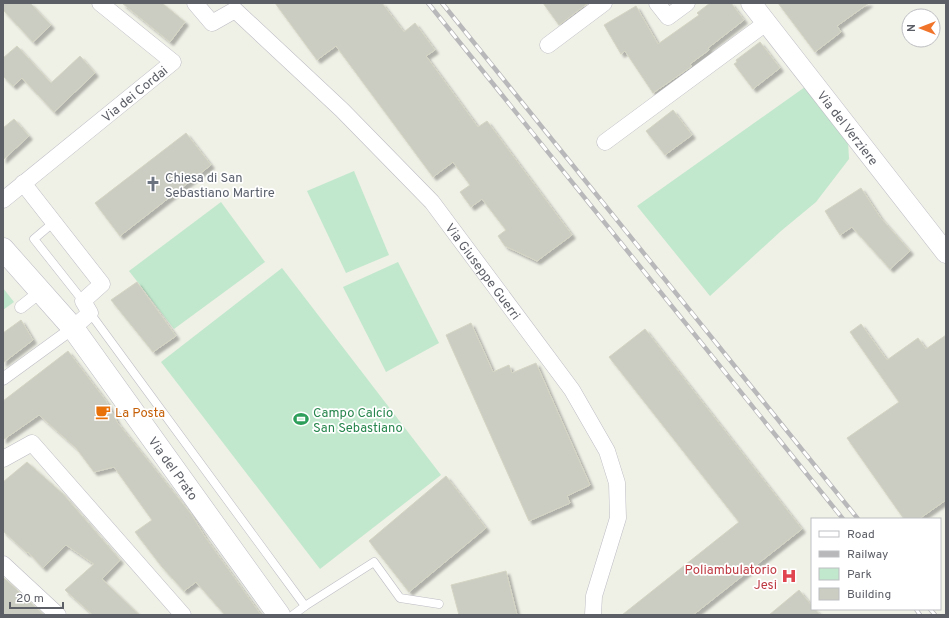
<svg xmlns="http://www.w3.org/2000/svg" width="949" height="618" font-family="Overpass,sans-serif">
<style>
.green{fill:#c1e8cd}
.building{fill:#cbccc2;stroke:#d5d5c4;filter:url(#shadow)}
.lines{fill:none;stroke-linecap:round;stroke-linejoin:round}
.service-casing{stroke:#bdbdc5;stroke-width:9}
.pedestrian-casing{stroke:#bdbdc5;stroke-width:13}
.minor-casing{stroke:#bdbdc5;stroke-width:17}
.tertiary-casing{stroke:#bdbdc5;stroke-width:21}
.secondary-casing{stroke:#bbbcc4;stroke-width:23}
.service{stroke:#fff;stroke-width:8}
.pedestrian{stroke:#fff;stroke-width:12}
.minor{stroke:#fff;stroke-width:16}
.tertiary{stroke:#fff;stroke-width:20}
.secondary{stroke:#fff;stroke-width:22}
.rail-casing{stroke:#b8b8ba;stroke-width:4.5}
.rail{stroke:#fff;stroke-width:3;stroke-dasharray:9;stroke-linecap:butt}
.labels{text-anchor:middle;stroke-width:3.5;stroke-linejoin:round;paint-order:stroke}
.street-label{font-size:13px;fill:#5d5f67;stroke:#fff}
.worship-label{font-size:13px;fill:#5b616d;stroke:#fff;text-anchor:start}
.food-label{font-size:13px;fill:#c56008;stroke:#fff;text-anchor:start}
.leisure-label{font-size:13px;fill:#27864d;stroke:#fff;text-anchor:start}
.health-label{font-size:13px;fill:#be3a42;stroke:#fff;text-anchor:end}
</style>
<defs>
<filter id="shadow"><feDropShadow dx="3.5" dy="3.5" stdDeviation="1" flood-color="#0004"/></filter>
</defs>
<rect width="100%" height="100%" fill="#eff0e6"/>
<g class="green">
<path d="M805 87 848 141 849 159 816 202 781 231 710 296 637 206Z"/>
<path d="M354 171 389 255 346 273 307 191Z"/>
<path d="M221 202 265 262 174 329 129 271Z"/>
<path d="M398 262 439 343 386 372 343 287Z"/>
<path d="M282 268 441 475 320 569 161 362Z"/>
<path d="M3 288 14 302 3 310Z"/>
</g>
<g class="building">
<path d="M3 3H30L51 25 33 42 3 10Z"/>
<path d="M122 3H162L185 22 170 42Z"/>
<path d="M275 3H382L404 32 415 23 435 50 426 56 478 127 487 121 572 235 537 261 505 246 498 236 506 230 482 199 471 207 460 192 470 185 453 162 433 177 336 46 317 60Z"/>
<path d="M543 3H588L559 25Z"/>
<path d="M710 3H731L744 20 708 48 709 50 690 64 692 66 653 93 625 51 621 54 604 25 636 6 658 44 699 15 697 13Z"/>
<path d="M778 3H869L837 26 841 32 815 52Z"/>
<path d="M760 42 780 68 753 89 734 64 737 62 736 60Z"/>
<path d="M17 46 51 83 80 56 95 73 54 112 22 78 13 86 3 76V58Z"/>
<path d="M673 110 692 135 665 155 646 131Z"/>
<path d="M14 119 29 136 3 160V128Z"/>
<path d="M186 133 211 165 120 236 95 203Z"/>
<path d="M861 188 880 217 910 251 890 269 852 227 840 235 825 211Z"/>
<path d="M137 282 176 336 153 352 111 300Z"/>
<path d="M21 320 33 340 3 363V333Z"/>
<path d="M471 323 493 372 509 365 512 373 536 363 590 485 567 496 570 503 529 521 446 335Z"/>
<path d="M861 324 887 360 918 338 926 349 946 335V500L919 519H904L847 438 899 402 850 332Z"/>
<path d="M645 329 802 529 693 615H622L739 522 609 357Z"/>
<path d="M68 351 106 401 117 422 191 514 205 537 261 615H225L196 582 184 591 162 567 135 532 152 520 114 467 94 472 76 448 39 415 3 440V401Z"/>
<path d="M27 462 63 494 120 560 102 579 139 615H93L65 590 94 564 66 545 43 568 28 552 27 553 3 531V482Z"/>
<path d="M446 476 486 528 409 592 369 541Z"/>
<path d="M506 571 517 615H459L451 585Z"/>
<path d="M3 577 44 615H3Z"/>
<path d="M799 590 812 606V609H815L820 615H769Z"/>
</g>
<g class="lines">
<g class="service-casing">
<g id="service">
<path d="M54 222 34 239 83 301"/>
<path d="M90 313 305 606 293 615"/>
<path d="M305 606 374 562 400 598 439 604"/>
</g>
</g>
<g class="pedestrian-casing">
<g id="pedestrian">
<path d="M21 307 40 292"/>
<path d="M3 379 73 328"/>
</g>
</g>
<g class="minor-casing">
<g id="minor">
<path id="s1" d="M195 3 212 23 235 10 342 110 432 202 572 390 607 451 617 483 618 518 594 596 593 615"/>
<path d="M657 3 668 17 687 3"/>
<path d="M548 45 604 3"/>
<path d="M605 142 766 23"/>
<path d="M23 183 102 284 83 301 90 313 73 328"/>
<path id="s2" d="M3 200 173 62 100 3"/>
<path d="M3 459 32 443 183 615"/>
<path d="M3 564 58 615"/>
</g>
</g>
<g class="tertiary-casing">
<g id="tertiary">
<path id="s3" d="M751 3 946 253"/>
</g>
</g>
<g class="secondary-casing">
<g id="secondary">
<path id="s4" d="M3 249 73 328 279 615"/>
</g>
</g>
<use href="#service" class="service"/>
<use href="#pedestrian" class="pedestrian"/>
<use href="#minor" class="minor"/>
<use href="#tertiary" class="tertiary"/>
<use href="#secondary" class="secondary"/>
<g class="rail-casing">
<g id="rail">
<path d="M428 3 843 519"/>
<path d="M442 3 858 519"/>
<path d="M916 609 920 615"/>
<path d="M930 609 935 615"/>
</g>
</g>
<use href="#rail" class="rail"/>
</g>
<defs>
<g id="church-bare" transform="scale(1.2)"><path d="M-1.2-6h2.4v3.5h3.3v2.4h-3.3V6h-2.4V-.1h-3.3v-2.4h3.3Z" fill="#6b7280" stroke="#fff" stroke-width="2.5" paint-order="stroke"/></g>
<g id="cafe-bare" transform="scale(1.2)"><path d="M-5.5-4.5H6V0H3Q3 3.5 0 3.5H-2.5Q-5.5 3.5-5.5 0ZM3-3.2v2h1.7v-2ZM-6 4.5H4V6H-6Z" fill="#e8710a" stroke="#fff" stroke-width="2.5" paint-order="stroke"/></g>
<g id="stadium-bare" transform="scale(1.2)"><path d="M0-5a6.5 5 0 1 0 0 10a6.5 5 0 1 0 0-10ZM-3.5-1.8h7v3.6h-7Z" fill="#2e9e5b" stroke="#fff" stroke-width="2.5" paint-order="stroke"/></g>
<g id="hospital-bare" transform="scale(1.2)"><path d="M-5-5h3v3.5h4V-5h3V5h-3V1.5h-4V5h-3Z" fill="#e0444e" stroke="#fff" stroke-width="2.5" paint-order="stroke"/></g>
</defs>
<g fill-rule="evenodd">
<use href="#church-bare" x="153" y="184"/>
<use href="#cafe-bare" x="103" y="412"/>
<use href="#stadium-bare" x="301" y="419"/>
<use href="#hospital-bare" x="789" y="576"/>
</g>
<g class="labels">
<g class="street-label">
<text dy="5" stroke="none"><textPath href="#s2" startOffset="169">Via dei Cordai</textPath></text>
<text dy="5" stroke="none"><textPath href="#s3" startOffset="158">Via del Verziere</textPath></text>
<text dy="5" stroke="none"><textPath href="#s1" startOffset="414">Via Giuseppe Guerri</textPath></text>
<text dy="5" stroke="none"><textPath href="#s4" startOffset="278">Via del Prato</textPath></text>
</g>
<g class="worship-label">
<text x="165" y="182">Chiesa di San<tspan x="165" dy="15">Sebastiano Martire</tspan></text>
</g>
<g class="food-label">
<text x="115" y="417">La Posta</text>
</g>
<g class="leisure-label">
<text x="313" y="417">Campo Calcio<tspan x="313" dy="15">San Sebastiano</tspan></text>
</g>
<g class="health-label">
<text x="777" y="574">Poliambulatorio<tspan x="777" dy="15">Jesi</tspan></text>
</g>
</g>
<rect width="949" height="618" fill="none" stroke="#5d5f67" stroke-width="8"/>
<rect x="811" y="518" width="130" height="92" fill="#ffffff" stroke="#bebfc2"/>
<rect x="819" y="531" width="20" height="6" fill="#ffffff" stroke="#bebfc2"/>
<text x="847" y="538" font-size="12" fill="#5d5f67">Road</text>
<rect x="819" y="551" width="20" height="6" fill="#b8b8ba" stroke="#bebfc2"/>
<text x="847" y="558" font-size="12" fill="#5d5f67">Railway</text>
<rect x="819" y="568" width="20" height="12" fill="#c1e8cd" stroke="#bebfc2"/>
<text x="847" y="578" font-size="12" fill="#5d5f67">Park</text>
<rect x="819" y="588" width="20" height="12" fill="#cbccc2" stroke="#bebfc2"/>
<text x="847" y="598" font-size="12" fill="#5d5f67">Building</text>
<g transform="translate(921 28) rotate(270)"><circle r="19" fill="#ffffff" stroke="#bebfc2"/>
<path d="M0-3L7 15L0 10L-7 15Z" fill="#f1742b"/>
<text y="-6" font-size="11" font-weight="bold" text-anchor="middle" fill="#5d5f67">N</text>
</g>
<path d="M10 602v6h53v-6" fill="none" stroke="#5d5f67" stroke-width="2"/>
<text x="16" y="602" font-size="12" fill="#5d5f67" stroke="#ffffff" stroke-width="3" paint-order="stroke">20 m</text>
</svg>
